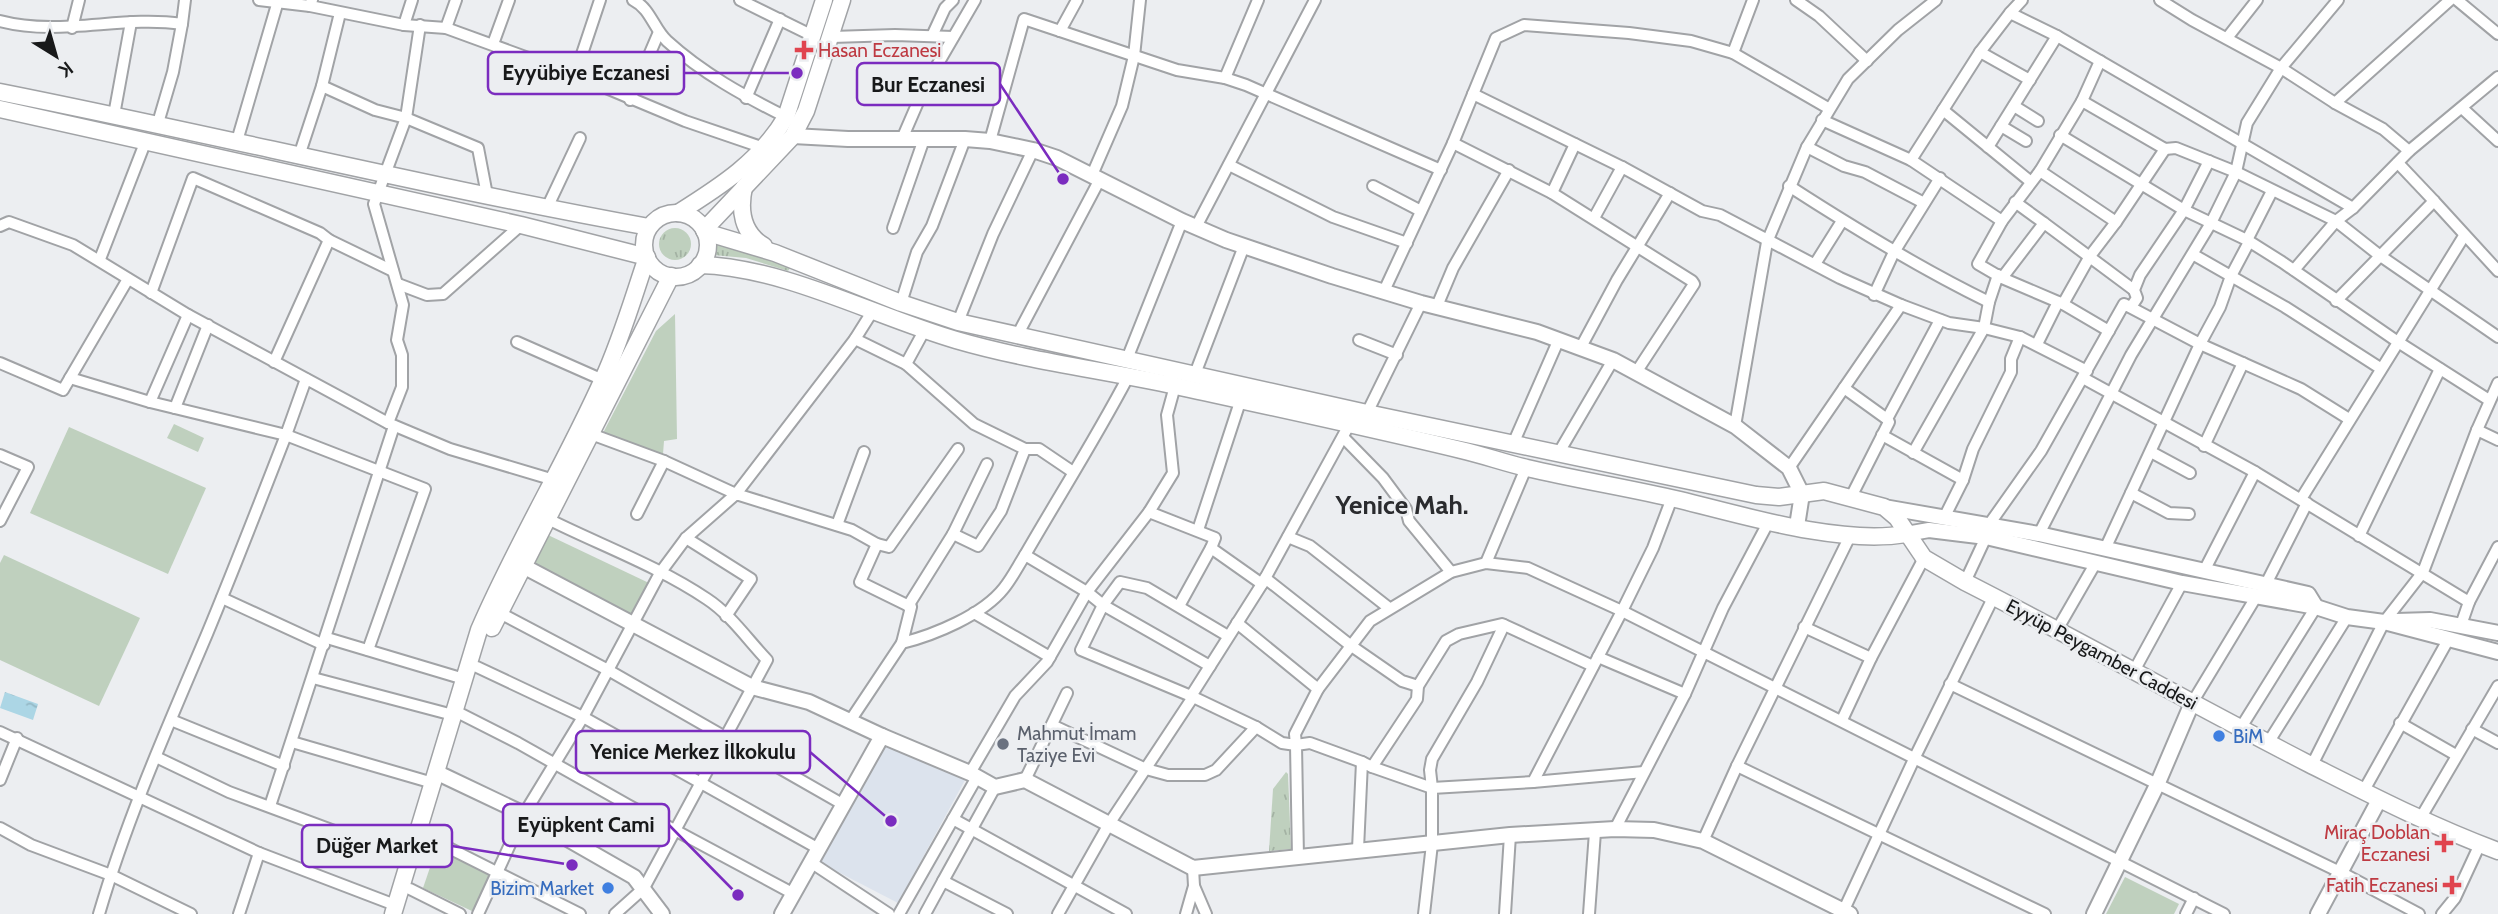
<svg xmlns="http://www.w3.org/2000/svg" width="2498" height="914" font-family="Cabin,sans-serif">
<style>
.built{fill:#dce3ed}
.grass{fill:url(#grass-tufts)}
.green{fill:#bfd0be}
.water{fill:url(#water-ripples)}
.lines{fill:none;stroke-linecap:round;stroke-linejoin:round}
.minor-casing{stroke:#a1a3a6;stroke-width:14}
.tertiary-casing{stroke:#a1a3a6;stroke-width:18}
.secondary-casing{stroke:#a1a3a6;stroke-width:19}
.minor{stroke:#fff;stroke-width:10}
.tertiary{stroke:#fff;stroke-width:14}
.secondary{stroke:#fff;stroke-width:16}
.health-dot{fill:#e0444e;stroke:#eceef1;stroke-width:2.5}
.shop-dot{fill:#3f7fe0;stroke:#eceef1;stroke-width:2.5}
.worship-dot{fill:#6b7280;stroke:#eceef1;stroke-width:2.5}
.labels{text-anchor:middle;stroke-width:5;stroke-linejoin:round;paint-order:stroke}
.health-label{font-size:19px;fill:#be3a42;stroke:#eceef1;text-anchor:end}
.street-label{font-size:19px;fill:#18191a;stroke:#eceef1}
.worship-label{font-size:19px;fill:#5b616d;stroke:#eceef1;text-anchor:start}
.shop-label{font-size:19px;fill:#366cbe;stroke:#eceef1;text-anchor:start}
.district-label{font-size:26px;font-weight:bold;fill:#2a2b2e;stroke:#eceef1}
.leader{fill:none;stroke:#7b2cbf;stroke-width:2.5}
.callout-dot{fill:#7b2cbf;stroke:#eceef1;stroke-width:2.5}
.callout{fill:#eceef1;stroke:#7b2cbf;stroke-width:2.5}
.callout-label{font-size:21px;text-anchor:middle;font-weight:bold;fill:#18191a}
</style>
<defs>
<pattern id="grass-tufts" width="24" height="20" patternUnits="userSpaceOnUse" patternTransform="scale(1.75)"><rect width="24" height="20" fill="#bfd0be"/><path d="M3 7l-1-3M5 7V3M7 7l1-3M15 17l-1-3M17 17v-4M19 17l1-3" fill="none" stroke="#a3b2a3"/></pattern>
<pattern id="water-ripples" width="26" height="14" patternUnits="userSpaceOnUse" patternTransform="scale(1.75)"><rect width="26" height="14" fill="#acd6e5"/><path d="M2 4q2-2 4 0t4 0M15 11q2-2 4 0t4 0" fill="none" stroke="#93b7c4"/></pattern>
</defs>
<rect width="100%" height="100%" fill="#eceef1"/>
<path class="built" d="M882 742 965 780 898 903 817 861Z"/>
<g class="grass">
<circle cx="675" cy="244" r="16"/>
<path d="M714 243 791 264V267L788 271 746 258 713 255 711 254Z"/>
<path d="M1286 772 1288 774 1291 849 1269 851 1273 789Z"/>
</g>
<g class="green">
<path d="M675 314 677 439 664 441 663 454 603 433 656 331Z"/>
<path d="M174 424 204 438 198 452 167 438Z"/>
<path d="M69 427 206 488 168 574 30 513Z"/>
<path d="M548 535 649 583 631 617 532 565Z"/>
<path d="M4 555 140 618 99 706 0 660V563Z"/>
<path d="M437 847 492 872 474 912 423 888Z"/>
<path d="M2125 877 2179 904 2174 914H2106Z"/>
</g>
<path class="water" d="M5 692 38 704 33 720 0 708Z"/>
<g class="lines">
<g class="minor-casing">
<g id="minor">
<path d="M259 0 310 6"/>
<path d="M312 0 310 6 404 25 446 28 575 75 685 121 764 148"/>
<path d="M633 0C651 9 653 28 667 41 702 73 744 96 786 117"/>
<path d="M740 0 813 36"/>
<path d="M1796 0 1819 16 1867 61"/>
<path d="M2160 0 2192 20 2281 68 2335 103 2383 129 2409 151"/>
<path d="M2457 0 2498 34"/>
<path d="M340 13 322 86 375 110 406 118 478 148 487 195"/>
<path d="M2010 13 2022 0"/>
<path d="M0 21C61 37 121 15 182 24L185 0"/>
<path d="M404 25 412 0"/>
<path d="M420 25 406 118 374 204 403 305 397 340 402 355V387L388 423 450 449 554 480"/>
<path d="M72 28 79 0"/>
<path d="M446 28 456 0"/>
<path d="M1060 31 1077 0"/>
<path d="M932 36 945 8 953 0"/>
<path d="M2057 36 2353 208"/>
<path d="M832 37 895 35 953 37"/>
<path d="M2227 38 2257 0"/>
<path d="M493 44 509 0"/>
<path d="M1980 52 2030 80"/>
<path d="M1733 53 1753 0"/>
<path d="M2100 61 2082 101 2040 171 2002 221 1978 264 2002 278 2063 304 2109 331"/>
<path d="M575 75 600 0"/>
<path d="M1225 78 1258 0"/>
<path d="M1473 94 1622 167 1702 211 1720 215 1840 278 1901 305 1789 468"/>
<path d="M746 98 780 19"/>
<path d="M630 100 659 32"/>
<path d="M2082 101 2165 149 2176 148 2236 172 2336 221 2379 255 2498 337"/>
<path d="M2335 103 2450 0"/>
<path d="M2014 106 2038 121"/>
<path d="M2462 108 2498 141"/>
<path d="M1943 110 1980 52 2010 13 2057 36 1988 147"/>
<path d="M114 115 131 22"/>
<path d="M1822 120 1911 160"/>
<path d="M158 123 173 72 182 24"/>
<path d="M2001 126 2026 141"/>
<path d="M2060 135 2184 210 2247 240 2282 262 2398 342 2489 400"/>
<path d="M902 139 925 86 975 0"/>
<path d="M237 141 278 1"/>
<path d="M990 141 1024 19 1177 70 1225 78 1246 85 1441 170"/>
<path d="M1453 143 1552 193 1692 281 1694 284 1637 371"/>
<path d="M1807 147 1844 166 1865 172 1924 203"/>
<path d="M299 156 322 86"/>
<path d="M2398 163 2434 201"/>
<path d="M1229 165 1333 217 1407 243"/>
<path d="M2040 171 2116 222"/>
<path d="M1092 175 1122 106 1134 56 1140 0"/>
<path d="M1373 186 1421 211"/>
<path d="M1789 186C1854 228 1919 268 1989 302"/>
<path d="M1552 193 1575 144"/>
<path d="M547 208 580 138"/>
<path d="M1594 218 1622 167"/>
<path d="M2002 221 1911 160 1943 110 2031 182"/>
<path d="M2044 223 2134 290"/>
<path d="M0 226 9 222 73 245 188 315 388 423"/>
<path d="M1196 227 1315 0"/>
<path d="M893 228 924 139"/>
<path d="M2247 240 2272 191"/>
<path d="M2194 255 2285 307 2380 368"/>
<path d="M100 259 145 143"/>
<path d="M1815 264 1842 221"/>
<path d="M2294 270 2336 221 2353 208 2409 151 2498 77"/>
<path d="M2002 278 2044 223 2015 202"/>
<path d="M128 279 70 378 150 402 286 435 306 379"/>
<path d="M398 284 427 295 443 294 521 225"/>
<path d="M1384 291 1453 143 1496 38 1524 25 1629 33 1691 41 1733 53 1828 108"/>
<path d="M151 293 193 178 320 233 329 240 393 271"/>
<path d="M1874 295 1894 252 1940 178"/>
<path d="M2336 301 2434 201 2498 271"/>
<path d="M901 303 917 252 932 226 965 139"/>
<path d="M2063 304 2090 256 2116 222 2165 149"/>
<path d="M1901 305 1949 323 1984 328 1989 302 1998 275"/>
<path d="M1437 306 1453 268 1509 170"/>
<path d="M2131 307 2137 298 2134 290 2140 275 2184 210 2209 161"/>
<path d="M958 322 993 234 1033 150"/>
<path d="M1018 334 1100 179"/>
<path d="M855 339 906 364"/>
<path d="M1359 340 1397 355"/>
<path d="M517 342 603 380"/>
<path d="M2037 344 2058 302"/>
<path d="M1581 347 1617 280 1670 193"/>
<path d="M1127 359 1182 221"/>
<path d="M274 362 329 240"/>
<path d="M0 363 63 390 70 378"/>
<path d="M1195 374 1244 246"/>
<path d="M2083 378 2255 472 2469 602 2461 625"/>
<path d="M1844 388 1887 419"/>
<path d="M150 402 188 315"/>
<path d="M175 408 208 325"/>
<path d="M1367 413 1421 303"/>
<path d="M1735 426 1767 242 1807 147 1848 79 1898 30 1936 0"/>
<path d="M2477 430 2498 440"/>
<path d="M591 434 664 461 736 494 855 339 872 312"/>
<path d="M1882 435 1963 480"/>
<path d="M1343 437 1383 478 1406 509 1409 521 1451 572"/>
<path d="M1513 444 1559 339"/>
<path d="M2204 446 2243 363"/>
<path d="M1025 449H1039L1073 472"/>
<path d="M2151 452 2190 473"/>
<path d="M1913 453 1984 328 2020 337 2087 371"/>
<path d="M1558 454 1613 360"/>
<path d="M0 455 28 467 0 521"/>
<path d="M2131 493 2169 513 2189 514"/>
<path d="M1850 499 1889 422 1887 419 1940 320"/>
<path d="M2301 499 2464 236"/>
<path d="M1149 512 1215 538 1211 548 1262 584"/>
<path d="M637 514 664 461"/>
<path d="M1944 518 1963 480 1973 449 2011 372V359L2020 337"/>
<path d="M548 519C600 545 658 566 707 599 730 614 748 640 767 660L644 888 615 914"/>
<path d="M837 525 864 452"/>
<path d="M1988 526 2041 451 2124 304 2200 344 2301 389 2349 419"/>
<path d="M1198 530 1240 402"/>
<path d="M953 534 987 464"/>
<path d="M2039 534 2131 355 2211 223 2236 172 2247 123 2281 68 2338 0"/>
<path d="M2359 536 2440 369"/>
<path d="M1288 537 1310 546 1389 608"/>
<path d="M686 538 751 579 726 616"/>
<path d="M877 544 889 547 958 449"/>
<path d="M2105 549 2200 344 2220 307 2231 276 2249 242"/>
<path d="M1025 555C1059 496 1096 438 1128 377"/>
<path d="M1486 563 1526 468"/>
<path d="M2204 571 2255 472"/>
<path d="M1265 578 1350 645 1402 681 1418 686"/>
<path d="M1965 582 1986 537"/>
<path d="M2266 584 2307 503"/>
<path d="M222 598 324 645"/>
<path d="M2469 602 2498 547"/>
<path d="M908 606 953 534 978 546 1001 511 1025 449 974 424 906 364 924 331"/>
<path d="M1179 606 1211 548"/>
<path d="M498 612 608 670 844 805"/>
<path d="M974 613 1050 657"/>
<path d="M1804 627 1871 658"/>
<path d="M2057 630 2095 564"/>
<path d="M1228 636 1147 588 1120 582 1103 605 1081 650 1191 696 1262 584 1349 425"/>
<path d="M327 638 464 679"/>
<path d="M1598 657 1685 694"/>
<path d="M477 667 583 717 819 849"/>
<path d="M2134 671 2182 583"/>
<path d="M313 678 453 715"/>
<path d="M1950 684 2342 873 2419 914"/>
<path d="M1318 689 1370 621 1451 572 1486 563 1528 568 1622 611 1653 548 1672 498"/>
<path d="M1191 696 1256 727 1282 743 1296 745 1295 734 1318 689 1237 623"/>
<path d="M2192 703 2256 597"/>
<path d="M461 714 518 743 628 805 794 894"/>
<path d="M171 720 284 766"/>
<path d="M1842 720 1871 658 1924 558"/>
<path d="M850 721 902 643C934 635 983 615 1004 588 1012 578 1018 566 1025 555L1087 592 1103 605 1210 666"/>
<path d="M2400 723 2456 755"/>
<path d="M1052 725 1146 769 1168 775H1205L1216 770 1256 727"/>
<path d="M2240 729 2316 607"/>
<path d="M2472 729 2498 743"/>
<path d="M0 732 259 853 395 905"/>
<path d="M292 742 433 783"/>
<path d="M2268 743 2347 617"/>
<path d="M156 757 229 792 410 859"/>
<path d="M2312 765 2384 622 2423 572 2477 430 2498 383"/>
<path d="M1737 766 2045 914"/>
<path d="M1372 767 1432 788 1430 770 1432 759 1477 682 1504 625"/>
<path d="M970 773 1015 696 1047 662 1087 592 1149 512 1173 473 1167 415 1175 386"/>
<path d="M977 777 953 819 1126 914"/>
<path d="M0 780 17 738"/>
<path d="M1025 780 1067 693"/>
<path d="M1533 782 1644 772"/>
<path d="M995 787 943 881 1007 914"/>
<path d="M2363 792 2448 640"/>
<path d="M270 806 394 426"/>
<path d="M2420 819 2498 686"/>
<path d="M0 828 31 845 111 875 191 914"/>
<path d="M1615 829 1685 694 1723 608 1769 521"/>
<path d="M425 836 580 914"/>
<path d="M1703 841 1737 766 1850 536"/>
<path d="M1358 849 1362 762 1372 767 1417 699 1418 686 1446 641 1459 634 1502 624 1593 666"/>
<path d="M1298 857 1296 745 1310 743 1362 762"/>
<path d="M812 863 889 914"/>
<path d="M1194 886 1206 914"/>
<path d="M410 889 460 914"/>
<path d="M99 914C127 818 168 726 207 634 234 569 260 502 286 435L425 489 368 650"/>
<path d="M239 914 259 853"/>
<path d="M478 914 524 814 583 717 660 573 686 538 736 494 852 530 877 544 860 582 911 607 902 643"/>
<path d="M899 914 953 819"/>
<path d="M925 914 943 881"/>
<path d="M1058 914 1109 824 1193 697"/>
<path d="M1186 914 1194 886 1193 868"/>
<path d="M1424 914 1432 844V788L1533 782 1622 611 2224 914"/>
<path d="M1505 914 1510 835"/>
<path d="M1589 914 1595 832"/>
<path d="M1842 914 1915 757 1994 596"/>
<path d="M2186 914 2194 898"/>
<path d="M2442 914 2455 898 2480 844"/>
</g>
</g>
<g class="tertiary-casing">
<g id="tertiary">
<path d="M793 136 848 139H965L990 141 1033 150 1057 158 1182 221 1226 240 1332 276 1421 303 1537 332 1613 360 1735 426 1789 468 1802 494 1797 526"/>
<path d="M1884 507 2039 534 2308 594 2316 607"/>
<path d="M1906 534 1929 530 1986 537 2182 583 2316 607 2347 617 2384 622 2498 652"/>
<path d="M523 566 752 687 809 702 882 736 782 914"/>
<path d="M2396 621 2430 620 2498 633"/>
<path d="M882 736 970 773 995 787 1025 780 1193 868 1510 835 1615 829 1654 830 1703 841 1850 914"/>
<path d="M442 775 524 814 634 877 662 914"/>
<path d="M2094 914 2157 785 2192 703"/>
<path d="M2318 914 2379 800"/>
</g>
</g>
<g class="secondary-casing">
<g id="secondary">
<path d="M0 92C217 135 432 188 649 227"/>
<path d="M0 109 521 225 647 257C633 298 621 340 603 379 565 464 516 544 479 630L393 914"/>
<path d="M744 187C739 210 742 233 764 246"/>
<path d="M678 213C721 186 760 161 786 117L824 0"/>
<circle cx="676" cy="245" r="32"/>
<path d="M704 230 793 136 806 111 842 0"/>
<path d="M705 232 775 253 901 303 958 322 1367 413 1756 495 1779 497 1824 491 1884 507 1897 518 1924 558 1965 582C2081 641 2194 705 2309 764 2371 795 2433 827 2498 851"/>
<path d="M700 265C784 267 876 317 956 340 1028 361 1103 370 1176 386 1271 407 1366 427 1461 450 1483 455 1505 463 1527 468 1578 480 1629 488 1680 500 1745 516 1840 545 1906 534"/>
<path d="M492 628 671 276"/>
</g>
</g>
<use href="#minor" class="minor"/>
<use href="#tertiary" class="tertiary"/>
<use href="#secondary" class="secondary"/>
</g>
<g class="health-dot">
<path d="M800.5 39.5h7v7h7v7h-7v7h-7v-7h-7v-7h7z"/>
<path d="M2440.5 832.5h7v7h7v7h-7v7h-7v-7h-7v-7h7z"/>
<path d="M2448.5 874.5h7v7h7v7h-7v7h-7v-7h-7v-7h7z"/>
</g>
<g class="shop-dot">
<circle cx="2219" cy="736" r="7"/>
<circle cx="608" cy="888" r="7"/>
</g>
<circle class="worship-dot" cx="1003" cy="744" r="7"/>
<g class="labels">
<g class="health-label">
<text x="818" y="57" text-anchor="start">Hasan Eczanesi</text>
<text x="2430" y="839">Miraç Doblan<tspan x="2430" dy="22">Eczanesi</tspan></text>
<text x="2438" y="892">Fatih Eczanesi</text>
</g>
<g class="street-label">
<text transform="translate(2102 654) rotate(28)" y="7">Eyyüp Peygamber Caddesi</text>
</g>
<g class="worship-label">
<text x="1017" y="740">Mahmut İmam<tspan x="1017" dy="22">Taziye Evi</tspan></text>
</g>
<g class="shop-label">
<text x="2233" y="743">BiM</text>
<text x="594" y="895" text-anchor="end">Bizim Market</text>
</g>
<g class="district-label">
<text x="1402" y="514">Yenice Mah.</text>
</g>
</g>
<path class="leader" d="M797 73L684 73M1063 179L1000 84M891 821L810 752M738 895L669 825M572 865L452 846"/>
<g class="callout-dot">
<circle cx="797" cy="73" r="7"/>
<circle cx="1063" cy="179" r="7"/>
<circle cx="891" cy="821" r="7"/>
<circle cx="738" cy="895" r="7"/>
<circle cx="572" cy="865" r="7"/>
</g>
<g class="callout">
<rect x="488" y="52" width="196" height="42" rx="7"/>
<rect x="857" y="63" width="143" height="42" rx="7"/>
<rect x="576" y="731" width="234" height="42" rx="7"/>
<rect x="503" y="804" width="166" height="42" rx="7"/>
<rect x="302" y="825" width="150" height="42" rx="7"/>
</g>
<g class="callout-label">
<text x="586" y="80">Eyyübiye Eczanesi</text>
<text x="928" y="92">Bur Eczanesi</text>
<text x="693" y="759">Yenice Merkez İlkokulu</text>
<text x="586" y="832">Eyüpkent Cami</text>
<text x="377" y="853">Düğer Market</text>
</g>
<g transform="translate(56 56) rotate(143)" stroke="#eceef1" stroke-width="5" paint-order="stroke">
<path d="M0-5L12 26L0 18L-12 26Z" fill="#18191a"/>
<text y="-10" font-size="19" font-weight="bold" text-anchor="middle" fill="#18191a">K</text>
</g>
</svg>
